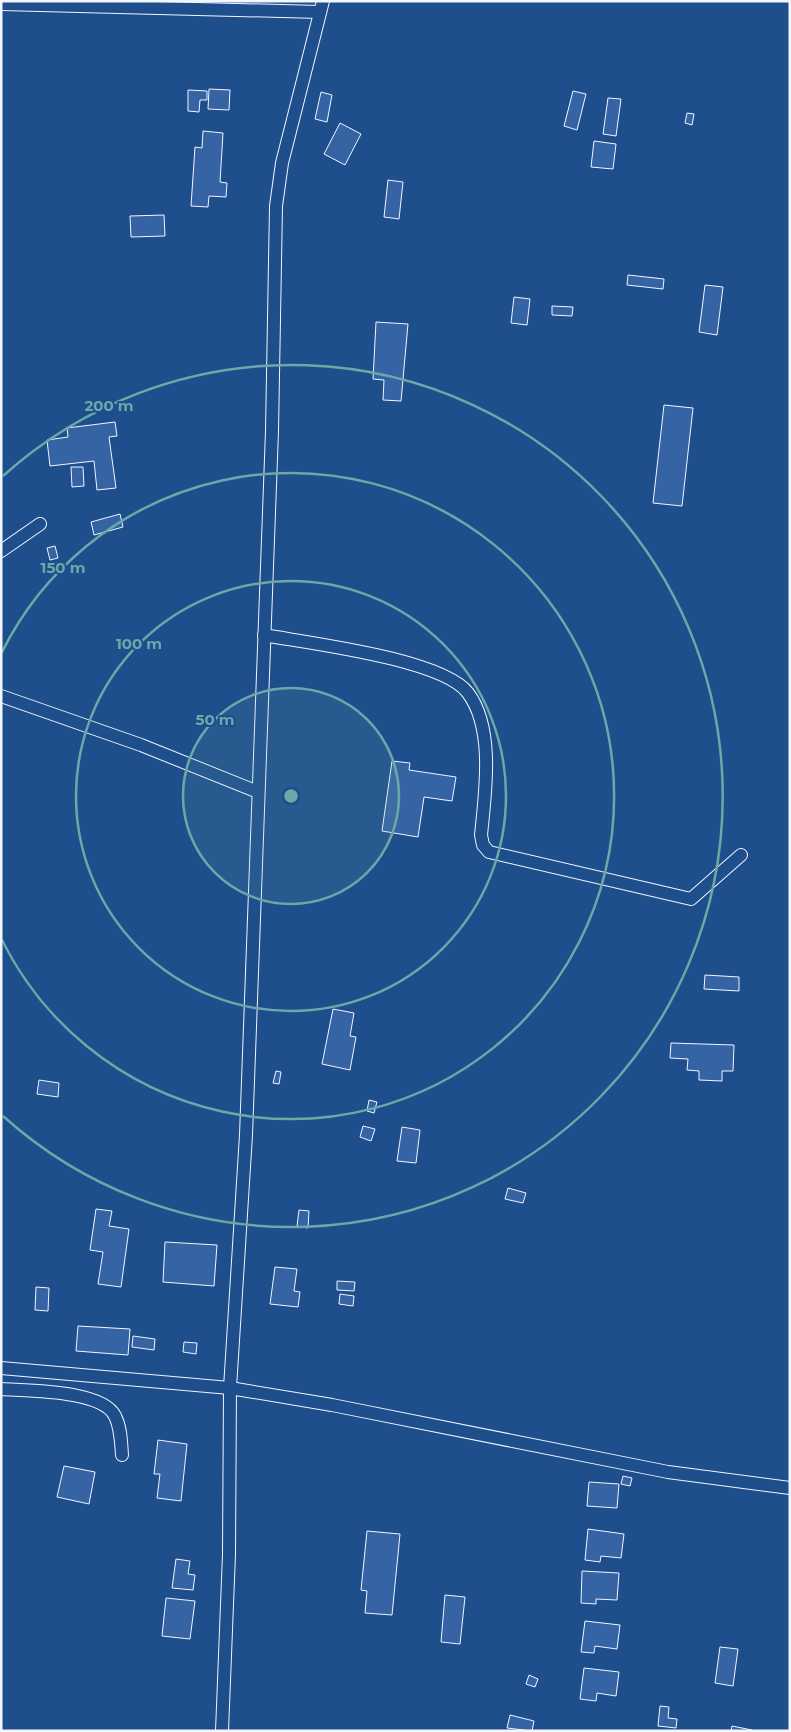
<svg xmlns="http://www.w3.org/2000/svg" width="791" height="1732" font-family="Montserrat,sans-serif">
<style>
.building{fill:#3563a3;stroke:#f2f6ff}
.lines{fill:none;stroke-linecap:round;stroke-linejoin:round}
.street-casing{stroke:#f2f6ff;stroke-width:14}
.street{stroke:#1f4e8c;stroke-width:12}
.ring{fill:none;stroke:#6aa9a8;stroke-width:2.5}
.centre{fill:#6aa9a8;stroke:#1f4e8c;stroke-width:2.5}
.ring-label{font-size:15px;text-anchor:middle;font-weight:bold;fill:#6aa9a8;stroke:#1f4e8c;stroke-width:4;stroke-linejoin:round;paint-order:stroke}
</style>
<rect width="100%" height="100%" fill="#1f4e8c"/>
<g class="building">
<path d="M209 89 230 90 229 110 208 109Z"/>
<path d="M188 90 207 91V100H200L199 112 188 111Z"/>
<path d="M573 91 586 94 577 130 564 126Z"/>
<path d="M321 92 332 95 327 122 315 119Z"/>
<path d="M608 98 621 99 616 136 603 134Z"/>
<path d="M687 113 694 114 692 125 685 123Z"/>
<path d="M340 123 361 134 345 165 324 154Z"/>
<path d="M203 131 223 133 220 182 227 183 226 197 209 196 208 207 191 206 195 147 202 148Z"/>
<path d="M594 141 616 144 613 169 591 167Z"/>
<path d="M388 180 403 182 399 219 384 217Z"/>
<path d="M164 215 165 236 131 237 130 216Z"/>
<path d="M628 275 664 279 663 289 627 285Z"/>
<path d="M705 285 723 287 717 335 699 332Z"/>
<path d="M514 297 530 299 527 325 511 323Z"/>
<path d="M552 306 573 307 572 316 552 315Z"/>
<path d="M376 322 408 324 401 401 383 400 384 380 373 379Z"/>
<path d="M664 405 693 408 682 506 653 503Z"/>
<path d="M115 422 117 436 109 437 116 488 97 490 94 461 50 466 47 440 68 437 67 428Z"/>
<path d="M71 467H83L84 486 72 487Z"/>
<path d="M120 514 123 527 94 535 91 522Z"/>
<path d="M55 546 58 558 50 560 47 548Z"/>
<path d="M392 761 410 763 409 770 456 777 452 801 424 797 418 837 382 831Z"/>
<path d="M705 975 739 977V991L704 989Z"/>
<path d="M333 1009 354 1013 350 1036 356 1037 350 1070 322 1064Z"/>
<path d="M671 1043 734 1045 733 1071H722V1081L699 1080V1071L687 1070 688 1059 670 1058Z"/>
<path d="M276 1071 281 1072 279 1084 273 1083Z"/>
<path d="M39 1080 59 1083 58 1097 37 1094Z"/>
<path d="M369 1100 377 1102 374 1113 367 1111Z"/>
<path d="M363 1126 375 1129 371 1141 360 1137Z"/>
<path d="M402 1127 420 1130 416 1163 397 1161Z"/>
<path d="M508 1188 526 1193 523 1203 505 1199Z"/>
<path d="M96 1209 112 1211 109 1226 129 1229 121 1287 98 1284 103 1252 90 1250Z"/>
<path d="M299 1210 309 1211 308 1228 297 1226Z"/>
<path d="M165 1242 217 1245 214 1286 163 1282Z"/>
<path d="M275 1267 297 1269 294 1291 300 1292 298 1307 270 1304Z"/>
<path d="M337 1281 355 1282 354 1291 337 1290Z"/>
<path d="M36 1287 49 1288 48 1311 35 1310Z"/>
<path d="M340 1294 354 1296 353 1306 339 1304Z"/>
<path d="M78 1326 130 1329 128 1355 76 1351Z"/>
<path d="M133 1336 155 1339 154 1350 132 1347Z"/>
<path d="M184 1342 197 1343 196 1354 183 1352Z"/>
<path d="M158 1440 187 1444 181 1501 157 1498 160 1474H154Z"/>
<path d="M64 1466 95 1472 89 1504 57 1497Z"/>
<path d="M623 1476 632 1478 630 1486 621 1484Z"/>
<path d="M589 1482 619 1484 617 1508 587 1506Z"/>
<path d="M588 1529 624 1534 621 1558 601 1556 600 1562 585 1560Z"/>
<path d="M367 1531 400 1534 392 1615 365 1613 367 1591 361 1590Z"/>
<path d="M176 1559 190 1561 188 1574 195 1575 193 1590 172 1588Z"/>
<path d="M582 1571 619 1573 617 1600 596 1599V1604L581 1603Z"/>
<path d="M445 1595 465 1597 460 1644 441 1642Z"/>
<path d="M166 1598 195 1601 190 1639 162 1636Z"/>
<path d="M585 1621 620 1625 617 1649 595 1646 594 1653 581 1652Z"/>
<path d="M720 1647 738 1649 733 1686 715 1683Z"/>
<path d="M584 1668 619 1672 616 1696 597 1693 596 1701 580 1699Z"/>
<path d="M529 1675 538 1679 535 1687 526 1684Z"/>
<path d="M660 1706 669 1707 668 1718 677 1719 676 1728 658 1726Z"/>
<path d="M510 1715 534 1721 532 1731 507 1728Z"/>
<path d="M732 1726 752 1730V1731H731Z"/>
</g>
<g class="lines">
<g class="street-casing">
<g id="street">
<path d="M1 4 320 12"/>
<path d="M1 551 40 524"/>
<path d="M264 635C308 643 443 659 468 693 495 729 485 794 481 835L483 845 489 852 691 899 741 855"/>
<path d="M1 696 141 745 258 792"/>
<path d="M1 1368 230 1388 332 1405 668 1472 790 1488"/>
<path d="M1 1389C29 1391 102 1390 115 1416 121 1428 121 1442 122 1455"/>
<path d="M222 1731 229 1554 230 1388 246 1135 272 431 276 206 282 163 323 1"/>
</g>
</g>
<use href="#street" class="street"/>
</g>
<circle cx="291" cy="796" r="108" fill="#6aa9a8" fill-opacity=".12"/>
<g class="ring">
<circle cx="291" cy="796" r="108"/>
<circle cx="291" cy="796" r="215"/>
<path d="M2 652A323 323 0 1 1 2 940"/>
<path d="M3 476A431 431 0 1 1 3 1116"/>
</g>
<circle cx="291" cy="796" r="8" class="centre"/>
<g class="ring-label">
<text x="109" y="411">200 m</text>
<text x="63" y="573">150 m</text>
<text x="139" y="649">100 m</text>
<text x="215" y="725">50 m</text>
</g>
<rect width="791" height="1732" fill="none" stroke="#f2f6ff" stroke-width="5"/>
</svg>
